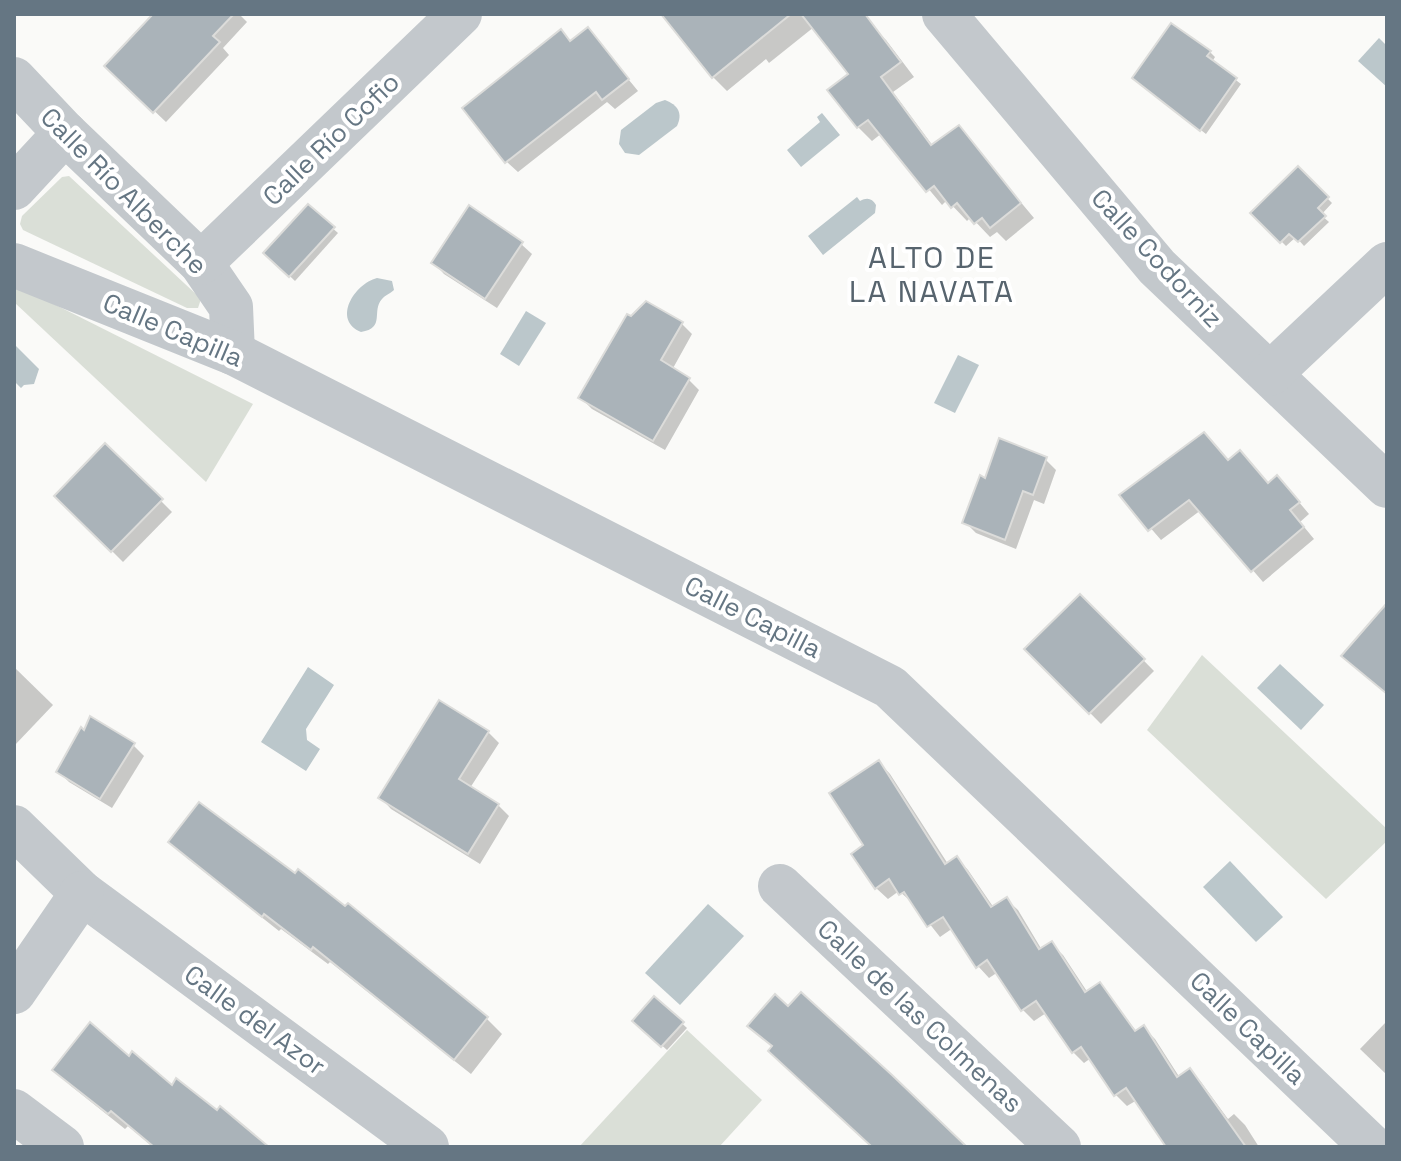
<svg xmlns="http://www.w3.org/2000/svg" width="1401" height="1161" font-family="'Space Grotesk',sans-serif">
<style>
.green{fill:#dadfd7}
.water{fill:#bbc7cb}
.shadow{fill:#0003}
.building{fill:#aab3b9;stroke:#dcdcda;stroke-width:2}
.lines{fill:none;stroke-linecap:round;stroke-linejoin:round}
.street{stroke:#c3c8cc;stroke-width:44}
.labels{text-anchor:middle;stroke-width:8;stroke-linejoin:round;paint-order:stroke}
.street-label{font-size:26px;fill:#657683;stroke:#fff}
.quarter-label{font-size:30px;letter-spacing:2px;fill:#57646e;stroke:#fff}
</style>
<rect width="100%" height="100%" fill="#fafaf8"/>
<g class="green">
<path d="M69 176 198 296 201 299 198 308H187L23 230 20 224 22 216 62 177Z"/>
<path d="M14 284 253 404 206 482 14 302Z"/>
<path d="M1202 655 1387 829V841L1326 899 1147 730Z"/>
<path d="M687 1030 762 1100 719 1147H579Z"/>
</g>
<g class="water">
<path d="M1379 38 1387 46V87L1358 61Z"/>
<path d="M665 100C678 105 683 113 677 126L639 155 625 153 619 144 621 130 656 103Z"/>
<path d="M822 113 840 135 801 167 787 150 820 122 817 117Z"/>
<path d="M857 197 860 201C867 197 872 198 876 205L875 213 823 255 808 236Z"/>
<path d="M377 278 392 281 394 290C390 294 385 295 382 299 371 311 386 328 361 332 332 320 354 284 377 278Z"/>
<path d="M526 311 546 323 519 366 500 354Z"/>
<path d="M14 344 39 369 34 384 24 385 21 388 14 381Z"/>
<path d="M958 355 979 365 955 413 934 403Z"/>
<path d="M1280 664 1324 705 1301 730 1257 688Z"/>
<path d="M308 667 334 685 306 729 307 740 320 749 306 771 261 742Z"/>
<path d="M1230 861 1283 917 1256 942 1203 887Z"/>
<path d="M708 904 744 936 680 1005 645 973Z"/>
</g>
<g class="shadow">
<path d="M156 14H239L247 22 223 48 229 55 166 122 107 66Z"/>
<path d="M669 14H859L886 40 914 77 893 92 933 146 959 128 1034 218 1006 241 997 232 990 237 971 217 967 221 947 200 942 205 882 133 872 141 858 127 851 75 814 27 769 63 766 59 727 91 713 77Z"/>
<path d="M588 30 638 91 615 109 607 102 518 172 507 162 571 42Z"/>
<path d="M1210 52 1215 57 1212 62 1241 84 1206 134 1140 83Z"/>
<path d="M1298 169 1332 203 1321 215 1329 222 1304 246 1296 237 1286 246 1253 213Z"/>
<path d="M308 207 338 233 295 281 266 253Z"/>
<path d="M521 244 532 254 497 308 444 274 434 263Z"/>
<path d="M681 323 692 334 672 370 688 379 699 390 665 450 592 409 581 398Z"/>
<path d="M106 446 172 512 123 562 57 496Z"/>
<path d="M1045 459 1056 470 1044 504 1034 500 1016 549 976 533 965 522 986 480Z"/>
<path d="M1229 462 1268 485 1288 489 1309 514 1300 522 1314 539 1263 582 1201 510 1161 540 1122 495Z"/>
<path d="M1080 596 1154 671 1101 724 1027 649Z"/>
<path d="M14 667 53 705 14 746Z"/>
<path d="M488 732 499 743 470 788 498 805 509 816 480 864 391 809 381 798Z"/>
<path d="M133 745 144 756 112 808 69 782 58 771Z"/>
<path d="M879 762 890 774 948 864 957 858 968 870 994 908 1006 899 1018 910 1042 950 1051 944 1063 955 1088 993 1100 985 1137 1032 1144 1028 1155 1039 1180 1078 1190 1070 1201 1082 1228 1119 1234 1114 1245 1125 1259 1147H1172L1137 1100 1127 1106 1116 1095 1091 1058 1084 1063 1073 1052 1046 1013 1034 1021 1023 1010 998 972 989 978 978 966 953 928 940 937 914 904 899 891 888 899 876 888 866 846Z"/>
<path d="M171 842 296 875 486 1018 502 1034 471 1074 330 962 328 964 281 929 279 931 187 858Z"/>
<path d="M655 999 687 1028 667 1050 635 1021Z"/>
<path d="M1387 1021V1075L1360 1049Z"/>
<path d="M129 1059 172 1088 263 1147H159L155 1144 153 1147 128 1126 125 1129 71 1086 55 1070Z"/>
</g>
<g class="building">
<path d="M153 14H234L213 36 220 42 153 113 104 66Z"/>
<path d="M661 14H791L712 78Z"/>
<path d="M801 14H865L901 62 881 77 931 145 959 125 1021 203 990 228 982 218 974 224 957 203 951 208 934 186 926 192 868 120 857 128 827 90 848 74Z"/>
<path d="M1171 23 1211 51 1207 56 1237 78 1200 131 1132 78Z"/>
<path d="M588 27 629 79 602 100 596 92 505 163 462 108 561 29 570 41Z"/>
<path d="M1298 166 1329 197 1318 208 1326 216 1298 242 1289 234 1280 243 1250 213Z"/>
<path d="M308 204 335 227 289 277 263 253Z"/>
<path d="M469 205 523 242 485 299 431 263Z"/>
<path d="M646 301 683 322 661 360 690 378 653 441 578 398 627 314 631 316Z"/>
<path d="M1204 432 1228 460 1240 450 1268 483 1277 475 1300 502 1290 510 1304 527 1251 572 1189 500 1148 531 1119 495Z"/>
<path d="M999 438 1047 457 1033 495 1023 491 1005 540 962 523 980 475 985 478Z"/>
<path d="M105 443 163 499 111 552 54 496Z"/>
<path d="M1080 594 1145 659 1089 714 1024 649Z"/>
<path d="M1387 603V694L1341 656Z"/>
<path d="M439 700 489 731 459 779 499 804 468 854 378 798Z"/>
<path d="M90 716 135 743 100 799 56 772 81 727 84 730Z"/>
<path d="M879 760 945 864 957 856 991 907 1007 897 1039 949 1052 941 1085 992 1100 982 1135 1031 1144 1025 1177 1077 1190 1068 1246 1147H1166L1126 1088 1114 1096 1081 1047 1072 1053 1036 1001 1021 1011 987 960 976 968 943 917 927 927 904 892 899 895 889 879 875 889 851 854 863 845 829 793Z"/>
<path d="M199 802 295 873 298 869 345 906 348 903 488 1017 454 1060 313 947 311 950 264 914 262 917 168 842Z"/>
<path d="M801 992 892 1075 967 1147H872L768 1051 772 1046 747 1026 775 994 788 1006Z"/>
<path d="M654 996 684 1022 661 1047 632 1021Z"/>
<path d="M90 1022 129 1056 132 1051 172 1085 176 1078 217 1110 220 1106 269 1147H154L111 1111 108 1114 52 1070Z"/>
</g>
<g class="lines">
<g class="street">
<path d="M944 14 1157 267 1387 486"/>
<path d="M14 79 65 133 201 263 231 307 233 353"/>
<path d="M14 188 65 133"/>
<path d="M201 263 460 14"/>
<path d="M14 265 233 353 890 687 1372 1147"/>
<path d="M1270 374 1387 264"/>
<path d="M14 827 82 893 427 1147"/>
<path d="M780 886 1059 1147"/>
<path d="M14 992 82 893"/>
<path d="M14 1111 62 1147"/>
</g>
</g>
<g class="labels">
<g class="street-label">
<text transform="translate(331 139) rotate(-44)" y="9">Calle Río Cofio</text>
<text transform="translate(124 191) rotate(45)" y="9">Calle Río Alberche</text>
<text transform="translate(1157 258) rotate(47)" y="9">Calle Codorniz</text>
<text transform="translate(173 330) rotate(23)" y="9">Calle Capilla</text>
<text transform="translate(753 617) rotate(27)" y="9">Calle Capilla</text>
<text transform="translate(920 1016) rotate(43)" y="9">Calle de las Colmenas</text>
<text transform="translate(255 1020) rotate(36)" y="9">Calle del Azor</text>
<text transform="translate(1248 1028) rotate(44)" y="9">Calle Capilla</text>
</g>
<g class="quarter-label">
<text x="932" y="268">ALTO DE<tspan x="932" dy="34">LA NAVATA</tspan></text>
</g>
</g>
<rect width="1401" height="1161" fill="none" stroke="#657683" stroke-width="32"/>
</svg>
